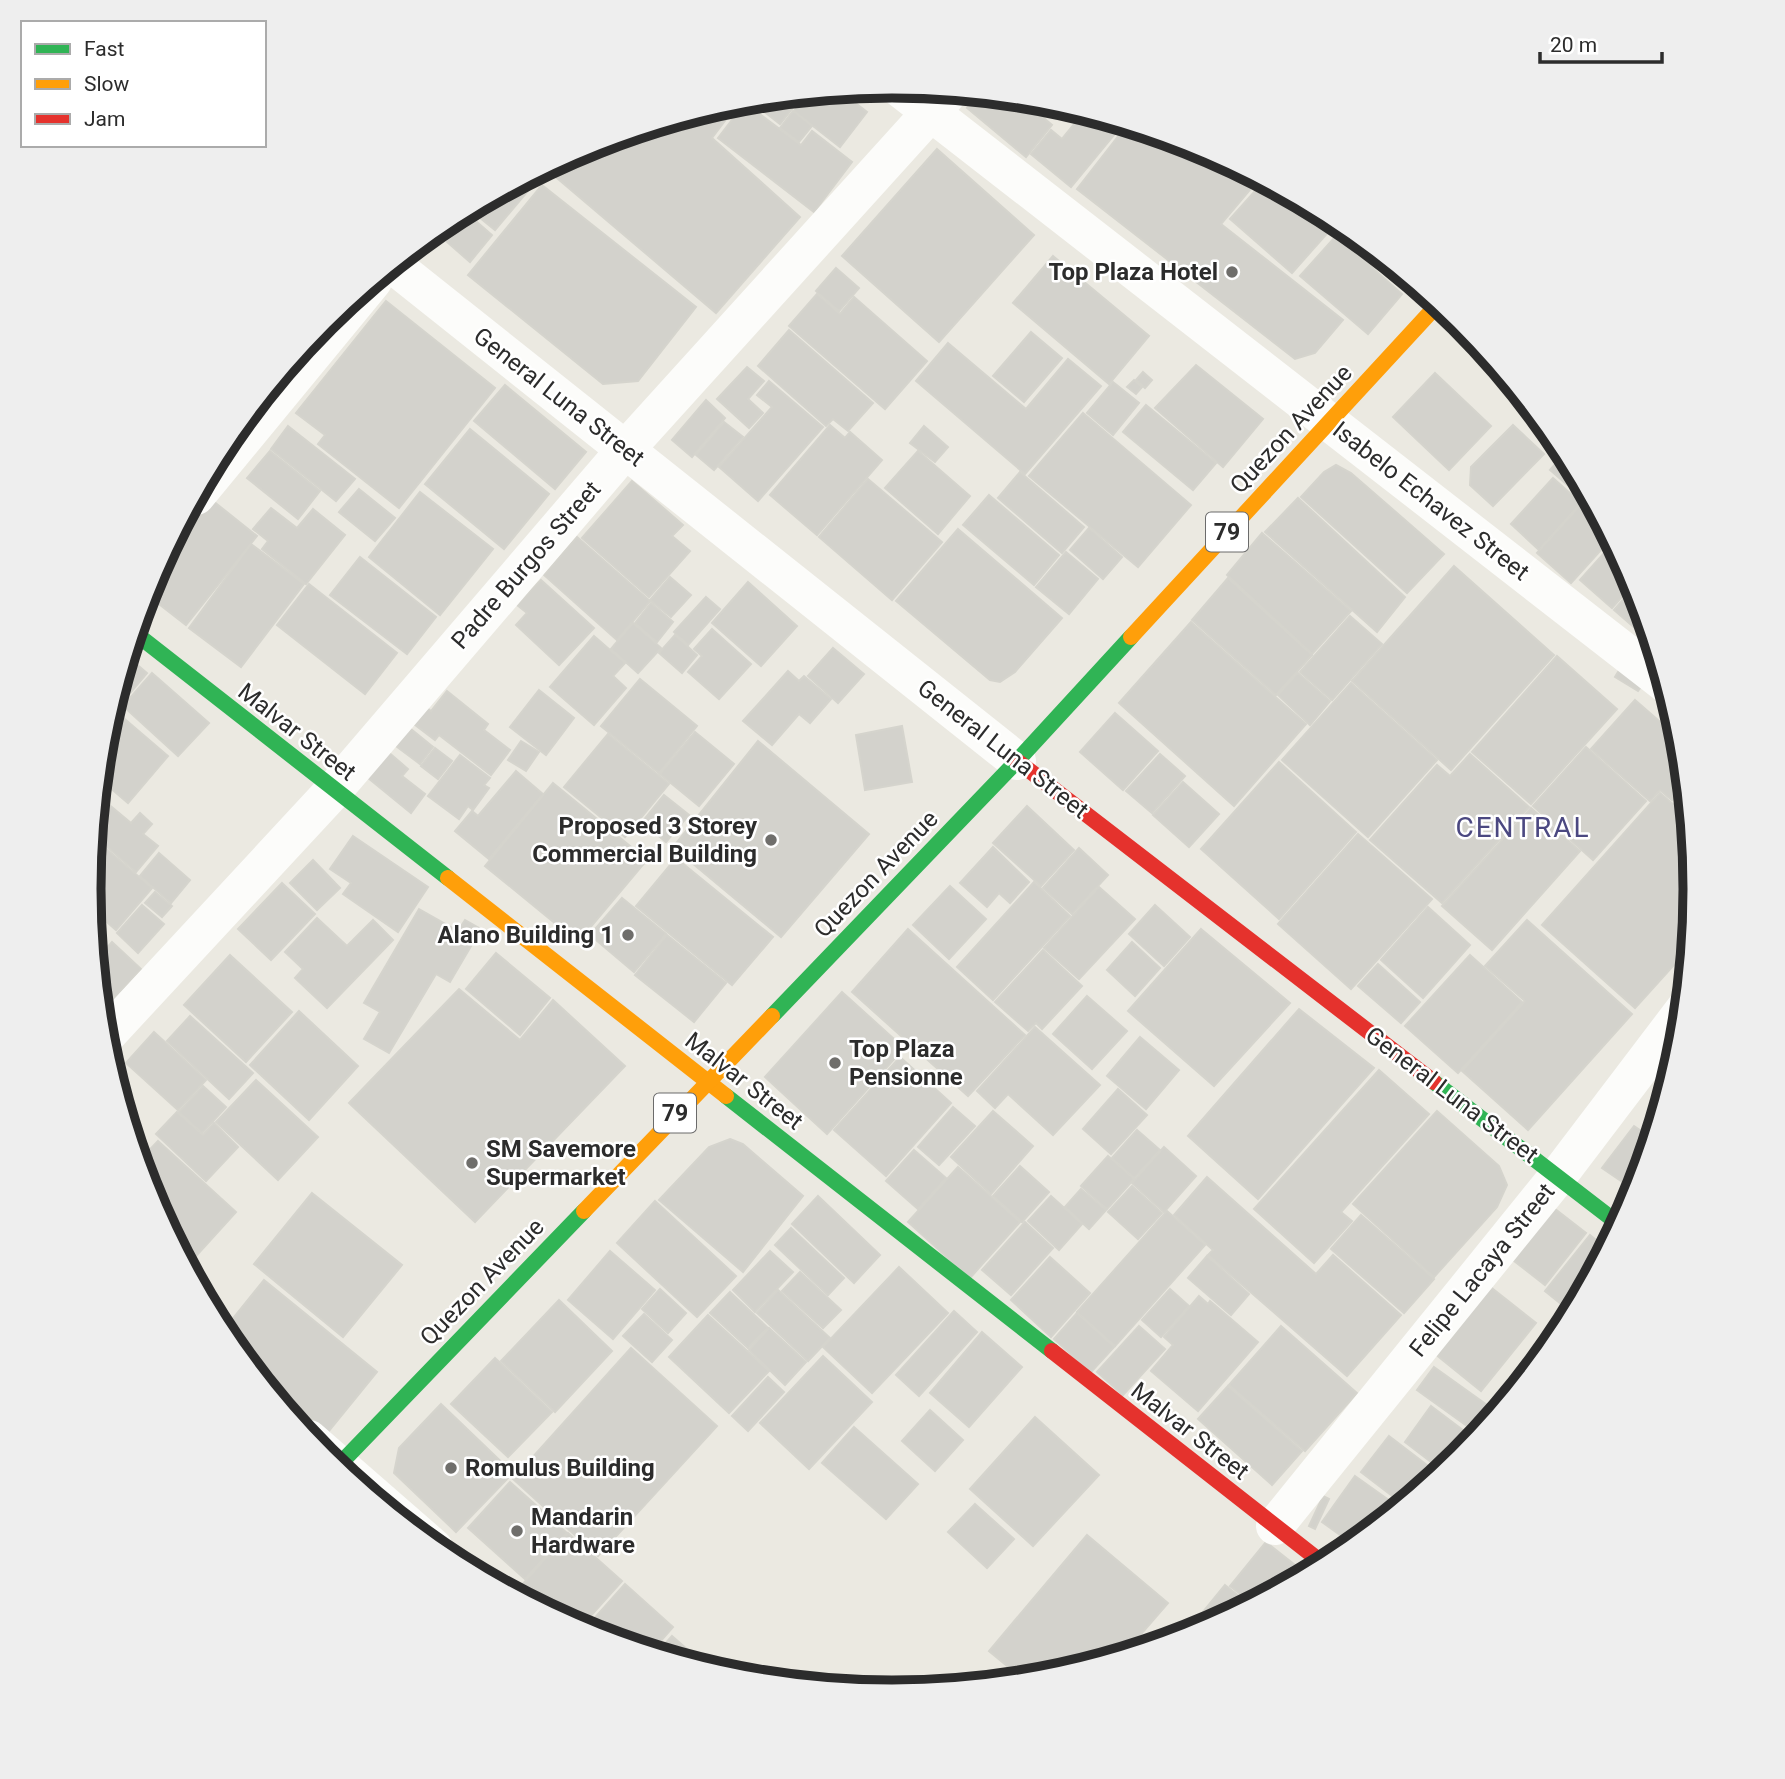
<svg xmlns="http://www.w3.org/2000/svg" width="1785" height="1779" font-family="Roboto,sans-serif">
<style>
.building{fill:#d3d2cc;stroke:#d5d4cd;stroke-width:2}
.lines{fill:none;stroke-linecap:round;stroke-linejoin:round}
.street{stroke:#fcfcfa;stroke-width:38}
.fast{stroke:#30b455;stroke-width:16}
.slow{stroke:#ff9f0a;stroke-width:16}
.jam{stroke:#e5322d;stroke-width:16}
.poi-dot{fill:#6f6e6b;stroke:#fff;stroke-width:2.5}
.labels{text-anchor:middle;stroke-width:5;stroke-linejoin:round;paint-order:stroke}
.shield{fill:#fff;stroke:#6b6b6b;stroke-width:2}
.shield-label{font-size:23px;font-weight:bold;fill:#2c2c2c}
.poi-label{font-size:24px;font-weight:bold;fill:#2c2c2c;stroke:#fff;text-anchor:start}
.street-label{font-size:24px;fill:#2c2c2c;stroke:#fff}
.quarter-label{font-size:28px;letter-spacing:2px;fill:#4b4881;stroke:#fff}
.rim{fill:none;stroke:#2c2c2c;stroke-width:9}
</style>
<rect width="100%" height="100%" fill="#ebe9e1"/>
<g class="building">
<path d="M840 91 867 112 840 147 794 111 807 94Z"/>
<path d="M979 94 1020 98 1052 125 1026 157 967 108Z"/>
<path d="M803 95 780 124 749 100Z"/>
<path d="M1042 100 1050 101 1077 109 1066 121Z"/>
<path d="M740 101 712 138 800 217 716 313 545 168 585 147Z"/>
<path d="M745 103 801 145 812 131 852 162 814 212 718 138Z"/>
<path d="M793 111 812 126 799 142 780 128Z"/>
<path d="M1084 112 1123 124 1071 187 1031 154 1051 130 1062 139Z"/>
<path d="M1127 125 1200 147 1259 179 1221 224 1343 320 1315 353 1295 359 1077 189Z"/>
<path d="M937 149 1034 235 939 342 842 256Z"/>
<path d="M1264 181 1296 198 1331 229 1292 273 1230 219Z"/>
<path d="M518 183 528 191 495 230 469 209Z"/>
<path d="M542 185 696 307 638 381 603 384 468 275Z"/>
<path d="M1304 202 1339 221 1411 281 1403 290Z"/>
<path d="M470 216 492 235 470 262 447 242Z"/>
<path d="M1336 236 1402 294 1368 334 1300 276Z"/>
<path d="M1053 256 1149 336 1109 384 1013 303Z"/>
<path d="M836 268 859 288 839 311 816 291Z"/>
<path d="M817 294 840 314 854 297 927 361 885 409 789 326Z"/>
<path d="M386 301 495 388 399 508 318 444 325 435 296 413Z"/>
<path d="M789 330 873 403 848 431 833 419 826 426 758 366Z"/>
<path d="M1031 332 1062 358 1024 402 993 376Z"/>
<path d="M948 343 1026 409 1068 359 1101 386 1025 474 916 381Z"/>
<path d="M1196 365 1263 419 1223 467 1155 408Z"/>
<path d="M747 367 764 381 748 399 763 413 749 428 717 399Z"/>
<path d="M1143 372 1152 380 1145 388 1136 380Z"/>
<path d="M1435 373 1491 426 1449 470 1393 417Z"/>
<path d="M1134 380 1142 387 1136 394 1127 387Z"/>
<path d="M769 381 823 427 758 501 719 467 772 407 757 395Z"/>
<path d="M1113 382 1139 403 1113 435 1087 413Z"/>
<path d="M505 385 586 452 555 489 474 421Z"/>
<path d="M706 400 725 418 692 457 672 440Z"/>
<path d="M1146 405 1216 463 1193 490 1123 432Z"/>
<path d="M1083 413 1191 505 1138 567 1029 476Z"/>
<path d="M724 422 743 437 714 470 696 455Z"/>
<path d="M830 425 845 438 850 432 882 460 817 535 770 495Z"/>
<path d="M1513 425 1544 454 1493 506 1470 485 1471 467Z"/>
<path d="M288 426 355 479 336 501 271 449Z"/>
<path d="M924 426 948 447 935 462 910 443Z"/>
<path d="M470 429 549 494 504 549 425 484Z"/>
<path d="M270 451 320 491 298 519 247 478Z"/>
<path d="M918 451 970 496 938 534 885 488Z"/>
<path d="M1566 452 1586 490 1580 496 1550 470Z"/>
<path d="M1336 465 1351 473 1444 554 1407 593 1301 497 1324 472Z"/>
<path d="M1020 472 1084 527 1062 553 998 498Z"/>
<path d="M1553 478 1581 503 1539 550 1511 524Z"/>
<path d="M868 479 942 542 892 600 819 537Z"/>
<path d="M632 481 683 525 672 536 690 551 649 597 582 538Z"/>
<path d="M359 489 395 518 375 541 339 512Z"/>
<path d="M420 492 493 549 440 615 369 557Z"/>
<path d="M203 493 257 536 186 625 146 594 186 515Z"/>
<path d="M989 495 1059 555 1034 585 963 525Z"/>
<path d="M1589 496 1605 526 1601 531 1610 540 1571 583 1537 553Z"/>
<path d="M1298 498 1405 597 1377 632 1265 532Z"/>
<path d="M271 508 297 528 313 509 345 535 306 584 262 549 268 541 253 529Z"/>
<path d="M1089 528 1122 557 1103 579 1070 550Z"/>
<path d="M958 529 1062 618 1015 672 1000 682 990 680 896 601Z"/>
<path d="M1262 533 1351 611 1312 654 1227 575Z"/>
<path d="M577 537 650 601 617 640 544 575Z"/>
<path d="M1614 542 1635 582 1612 608 1580 580Z"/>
<path d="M251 544 304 584 241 667 189 628Z"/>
<path d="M1066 552 1098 579 1069 614 1036 587Z"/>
<path d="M360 557 436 617 407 654 330 595Z"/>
<path d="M1454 566 1554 655 1451 770 1352 681Z"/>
<path d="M670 577 691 595 671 617 650 600Z"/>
<path d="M1228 578 1312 655 1276 695 1192 620Z"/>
<path d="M541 580 594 628 559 665 516 625 527 613 517 605Z"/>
<path d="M748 582 797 626 761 666 712 623Z"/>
<path d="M309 584 397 653 365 694 277 625Z"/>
<path d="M1636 585 1653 642 1652 643 1614 610Z"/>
<path d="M706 597 720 609 688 645 674 632Z"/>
<path d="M651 603 673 622 657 642 635 623Z"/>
<path d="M1350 616 1382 644 1332 700 1300 672Z"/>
<path d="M1191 622 1306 724 1234 806 1119 703Z"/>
<path d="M633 623 661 648 638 673 611 649Z"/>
<path d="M712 629 751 664 719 699 688 672 702 656 694 649Z"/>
<path d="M675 635 697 655 682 673 659 653Z"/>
<path d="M594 636 625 663 613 676 626 688 594 725 550 687Z"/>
<path d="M833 648 864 674 838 703 808 676Z"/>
<path d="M127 656 147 673 108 719Z"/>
<path d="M1557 656 1617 709 1531 804 1472 752Z"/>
<path d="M1621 667 1645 681 1638 691 1615 677Z"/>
<path d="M788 671 799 681 804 676 831 699 810 723 799 714 772 745 743 721Z"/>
<path d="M152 673 209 723 178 756 123 706Z"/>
<path d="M1298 673 1330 701 1310 725 1278 695Z"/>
<path d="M640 679 697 726 659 773 601 726Z"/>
<path d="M1351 683 1437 760 1368 837 1282 760Z"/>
<path d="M539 690 574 718 546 755 510 727Z"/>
<path d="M447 691 488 724 484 730 510 750 491 775 439 735 435 740 410 721 423 705 431 711Z"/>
<path d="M1635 700 1682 741 1686 784 1672 800 1660 790 1650 801 1591 749Z"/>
<path d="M1115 713 1158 751 1123 790 1080 752Z"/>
<path d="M120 715 168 756 128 803 100 779 104 733Z"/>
<path d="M406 725 433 747 420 764 392 743Z"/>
<path d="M902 726 912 782 865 790 856 735Z"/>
<path d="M695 732 734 764 699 806 660 774Z"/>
<path d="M608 734 669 784 625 837 564 787Z"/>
<path d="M521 741 539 752 526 771 508 760Z"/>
<path d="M758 741 869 834 781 937 673 847Z"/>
<path d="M1586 747 1646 801 1593 860 1533 806Z"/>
<path d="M435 748 452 761 438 779 421 766Z"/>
<path d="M387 751 408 769 402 776 425 794 411 813 367 777Z"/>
<path d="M1160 754 1185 776 1152 813 1126 791Z"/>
<path d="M1470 754 1529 807 1442 903 1370 840 1437 765 1450 776Z"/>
<path d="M460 755 490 778 484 785 489 788 473 810 468 806 459 819 428 796Z"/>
<path d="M1279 762 1356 832 1279 919 1201 849Z"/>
<path d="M516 771 543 794 489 859 455 831 472 811 478 816Z"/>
<path d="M1183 782 1219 814 1189 847 1153 815Z"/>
<path d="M553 783 647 860 578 942 485 866Z"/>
<path d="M1660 793 1689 818 1696 890 1691 946 1635 1008 1542 925Z"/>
<path d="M664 795 689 815 666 842 642 822Z"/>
<path d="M101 798 131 823 140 813 152 824 143 834 158 846 136 872 96 837 102 830 95 825 97 803Z"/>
<path d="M1027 806 1074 850 1041 886 993 843Z"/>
<path d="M1531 808 1580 851 1492 950 1442 906Z"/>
<path d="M1358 834 1432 899 1351 989 1278 924Z"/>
<path d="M353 836 428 887 398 932 343 894 351 883 330 869Z"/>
<path d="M96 840 152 888 116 930 91 908 89 889 93 844Z"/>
<path d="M993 847 1029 882 1010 903 999 893 987 907 960 883Z"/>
<path d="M1079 848 1108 875 1072 914 1043 888Z"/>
<path d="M159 853 190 880 171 903 140 876Z"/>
<path d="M676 858 773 937 732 985 636 906Z"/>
<path d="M313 860 340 888 317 910 290 883Z"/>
<path d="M1034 882 1070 916 993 1000 957 967Z"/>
<path d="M282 883 315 914 271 960 238 929Z"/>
<path d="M950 886 986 919 949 959 913 925Z"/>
<path d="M1099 887 1135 919 1079 979 1044 948Z"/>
<path d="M155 892 172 906 162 917 145 903Z"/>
<path d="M622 898 666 934 634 972 590 935Z"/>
<path d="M142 905 164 924 138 953 117 933Z"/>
<path d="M1155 905 1190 937 1164 966 1129 934Z"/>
<path d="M1428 907 1470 945 1423 998 1381 960Z"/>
<path d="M419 909 458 931 465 920 481 929 450 982 436 974 389 1053 364 1039 380 1012 364 1003Z"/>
<path d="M317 918 347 946 373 920 393 940 327 1008 295 978 303 969 285 952Z"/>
<path d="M1527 920 1632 1014 1528 1130 1462 1071 1525 1001 1485 966Z"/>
<path d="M93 929 106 942 95 954Z"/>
<path d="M908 929 1025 1035 968 1096 852 992Z"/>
<path d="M1201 929 1290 1003 1214 1086 1128 1011Z"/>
<path d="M667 935 726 983 694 1022 635 975Z"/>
<path d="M112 942 141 969 101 1012 96 960Z"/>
<path d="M1132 942 1160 968 1135 996 1107 970Z"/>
<path d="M1043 950 1082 986 1042 1029 1036 1023 1028 1031 995 1002Z"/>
<path d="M496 953 550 998 520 1035 466 989Z"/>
<path d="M230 955 292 1012 246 1062 184 1005Z"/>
<path d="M1470 955 1522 1002 1458 1073 1405 1026Z"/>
<path d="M1378 964 1420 1002 1401 1023 1358 986Z"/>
<path d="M459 989 520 1040 553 1000 625 1066 475 1222 349 1103Z"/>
<path d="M842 992 904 1048 827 1134 765 1077Z"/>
<path d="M1087 996 1127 1031 1092 1069 1053 1034Z"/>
<path d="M1299 1009 1374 1068 1258 1199 1188 1136Z"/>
<path d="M299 1011 358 1066 309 1120 250 1065Z"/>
<path d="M190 1016 253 1073 229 1099 167 1041Z"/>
<path d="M1035 1027 1100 1085 1053 1135 1008 1094 995 1108 977 1091Z"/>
<path d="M154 1032 206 1080 178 1110 126 1063Z"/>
<path d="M1140 1037 1179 1070 1146 1109 1107 1076Z"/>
<path d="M900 1057 951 1103 886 1176 834 1130Z"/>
<path d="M1379 1070 1429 1114 1341 1212 1352 1221 1314 1263 1254 1209Z"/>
<path d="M256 1080 318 1137 278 1180 216 1122Z"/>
<path d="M203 1086 226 1107 202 1133 179 1112Z"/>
<path d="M1118 1089 1147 1115 1111 1154 1083 1129Z"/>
<path d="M953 1107 975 1126 939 1165 918 1147Z"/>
<path d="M993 1111 1033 1146 991 1194 951 1157Z"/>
<path d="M1437 1111 1499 1166 1507 1185 1497 1207 1434 1277 1353 1204Z"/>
<path d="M177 1112 203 1135 214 1123 238 1147 206 1181 156 1134Z"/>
<path d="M1634 1126 1653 1139 1637 1192 1602 1168Z"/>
<path d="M1137 1130 1160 1150 1134 1178 1112 1158Z"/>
<path d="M730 1139 743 1144 803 1196 743 1272 659 1200 709 1147Z"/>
<path d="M158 1141 236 1212 187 1266 150 1197 139 1161Z"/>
<path d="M1164 1147 1196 1176 1164 1212 1132 1183Z"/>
<path d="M914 1150 946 1178 918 1209 886 1181Z"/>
<path d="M1108 1156 1134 1179 1107 1209 1081 1186Z"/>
<path d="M1020 1166 1049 1192 1022 1222 993 1196Z"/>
<path d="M958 1167 1020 1222 970 1278 908 1222Z"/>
<path d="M1207 1177 1316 1274 1333 1255 1401 1315 1347 1376 1208 1255 1213 1250 1174 1215Z"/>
<path d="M1132 1186 1162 1213 1138 1239 1108 1212Z"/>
<path d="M1081 1189 1106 1210 1089 1229 1065 1207Z"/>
<path d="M312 1193 402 1265 343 1337 254 1264Z"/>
<path d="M818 1196 880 1255 854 1283 792 1224Z"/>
<path d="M1051 1196 1082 1224 1059 1250 1028 1221Z"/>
<path d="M655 1201 736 1276 697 1317 617 1243Z"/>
<path d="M1550 1205 1586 1233 1545 1285 1509 1257Z"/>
<path d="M1167 1211 1205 1245 1115 1346 1077 1312Z"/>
<path d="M1361 1215 1434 1279 1404 1313 1331 1249Z"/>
<path d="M1025 1222 1053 1248 1011 1295 982 1270Z"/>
<path d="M791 1228 844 1278 828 1295 775 1245Z"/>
<path d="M1590 1235 1607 1249 1571 1312 1545 1291Z"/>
<path d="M610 1251 655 1290 613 1339 568 1300Z"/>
<path d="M770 1251 793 1272 755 1312 733 1290Z"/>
<path d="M1207 1256 1249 1294 1231 1315 1188 1278Z"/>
<path d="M1050 1257 1090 1293 1051 1337 1011 1300Z"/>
<path d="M899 1267 948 1313 872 1393 823 1347Z"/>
<path d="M800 1272 841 1310 823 1328 782 1291Z"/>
<path d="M264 1280 377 1372 328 1432 254 1372 222 1332Z"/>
<path d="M1488 1285 1536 1323 1481 1391 1434 1353Z"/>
<path d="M660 1289 686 1313 668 1333 642 1309Z"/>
<path d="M1170 1289 1189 1306 1161 1337 1142 1320Z"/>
<path d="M778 1290 830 1338 808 1361 757 1313Z"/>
<path d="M730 1292 768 1328 748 1348 710 1313Z"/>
<path d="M1199 1296 1208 1304 1210 1301 1258 1342 1198 1411 1151 1371 1173 1345 1164 1337Z"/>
<path d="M559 1300 612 1351 555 1412 501 1361Z"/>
<path d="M954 1311 977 1332 919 1396 896 1375Z"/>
<path d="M1077 1313 1114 1347 1091 1372 1054 1339Z"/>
<path d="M644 1314 672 1340 652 1362 623 1336Z"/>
<path d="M708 1315 769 1371 729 1413 669 1357Z"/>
<path d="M1139 1326 1165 1349 1123 1395 1097 1372Z"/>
<path d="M1281 1326 1357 1393 1305 1451 1229 1385Z"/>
<path d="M1566 1327 1561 1336 1486 1427 1479 1422 1542 1338 1552 1345Z"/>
<path d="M769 1328 806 1362 785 1385 749 1350Z"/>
<path d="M982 1332 1022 1367 969 1427 930 1393Z"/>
<path d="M631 1348 717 1426 598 1556 513 1479Z"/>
<path d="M823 1356 872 1402 809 1469 760 1423Z"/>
<path d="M495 1358 552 1412 508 1457 451 1404Z"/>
<path d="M1434 1367 1487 1405 1470 1428 1417 1390Z"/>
<path d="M768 1377 784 1392 748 1431 732 1416Z"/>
<path d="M1228 1386 1302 1451 1272 1485 1198 1419Z"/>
<path d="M441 1404 513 1473 456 1532 394 1473 399 1448Z"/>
<path d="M1431 1406 1468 1434 1454 1452 1461 1457 1444 1472 1405 1442Z"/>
<path d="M930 1410 963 1440 935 1471 902 1441Z"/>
<path d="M1035 1417 1099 1475 1033 1546 970 1489Z"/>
<path d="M854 1427 918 1484 886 1519 822 1463Z"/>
<path d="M1389 1436 1440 1475 1404 1505 1361 1472Z"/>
<path d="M1355 1476 1400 1508 1354 1545 1322 1522Z"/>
<path d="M510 1482 567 1533 525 1579 468 1528Z"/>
<path d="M1323 1496 1329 1499 1315 1529 1309 1526Z"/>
<path d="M975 1504 1014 1539 987 1568 948 1532Z"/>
<path d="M568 1533 622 1581 579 1629 561 1619 522 1585Z"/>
<path d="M1087 1535 1168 1603 1123 1655 1049 1678 1024 1680 989 1651Z"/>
<path d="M1266 1542 1300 1569 1288 1585 1253 1604 1230 1586Z"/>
<path d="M625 1584 673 1627 651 1652 583 1631Z"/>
<path d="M1225 1585 1250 1605 1202 1631 1193 1624Z"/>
<path d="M672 1636 704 1664 701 1667 656 1654Z"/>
</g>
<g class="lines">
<g class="street">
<path d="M897 86 1666 684"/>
<path d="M393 265 1017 761"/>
<path d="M196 496 373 281"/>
<path d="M103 1039 334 790 625 450 950 91"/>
<path d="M309 1439 434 1548"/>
<path d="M1275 1526 1558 1176 1684 1010"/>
</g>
<g class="fast">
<path d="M135 633 448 878"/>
<path d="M772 1016 1017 761 1131 637"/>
<path d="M1434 1082 1620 1225"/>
<path d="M726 1096 1052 1351"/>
<path d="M336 1468 584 1211"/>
</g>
<g class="slow">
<path d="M1131 637 1439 303"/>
<path d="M448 878 726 1096"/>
<path d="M584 1211 772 1016"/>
</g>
<g class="jam">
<path d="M1017 761 1434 1082"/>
<path d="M1052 1351 1325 1565"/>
</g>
</g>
<g class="poi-dot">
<circle cx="1232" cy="272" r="7"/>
<circle cx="771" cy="840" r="7"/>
<circle cx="628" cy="935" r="7"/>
<circle cx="835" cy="1063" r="7"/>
<circle cx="472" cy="1163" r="7"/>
<circle cx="451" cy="1468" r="7"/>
<circle cx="517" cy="1531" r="7"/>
</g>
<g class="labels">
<g class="shield">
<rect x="1206" y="512.5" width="42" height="39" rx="5"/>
<rect x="654" y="1093.5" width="42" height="39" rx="5"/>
</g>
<g class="shield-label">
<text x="1227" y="540">79</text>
<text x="675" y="1121">79</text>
</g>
<g class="poi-label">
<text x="1218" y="280" text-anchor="end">Top Plaza Hotel</text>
<text x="757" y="834" text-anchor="end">Proposed 3 Storey<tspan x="757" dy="28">Commercial Building</tspan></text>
<text x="614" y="943" text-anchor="end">Alano Building 1</text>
<text x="849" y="1057">Top Plaza<tspan x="849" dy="28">Pensionne</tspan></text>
<text x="486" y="1157">SM Savemore<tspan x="486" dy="28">Supermarket</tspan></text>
<text x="465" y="1476">Romulus Building</text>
<text x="531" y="1525">Mandarin<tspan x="531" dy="28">Hardware</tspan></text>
</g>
<g class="street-label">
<text transform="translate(559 397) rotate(38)" y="8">General Luna Street</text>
<text transform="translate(1291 429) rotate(-47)" y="8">Quezon Avenue</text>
<text transform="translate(1431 501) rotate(38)" y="8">Isabelo Echavez Street</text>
<text transform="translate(526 565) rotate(-49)" y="8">Padre Burgos Street</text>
<text transform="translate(297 732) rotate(38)" y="8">Malvar Street</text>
<text transform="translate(1003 749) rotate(38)" y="8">General Luna Street</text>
<text transform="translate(876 874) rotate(-46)" y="8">Quezon Avenue</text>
<text transform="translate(744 1081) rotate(38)" y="8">Malvar Street</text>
<text transform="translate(1452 1095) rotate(37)" y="8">General Luna Street</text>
<text transform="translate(1482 1270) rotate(-51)" y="8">Felipe Lacaya Street</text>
<text transform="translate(482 1282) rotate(-46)" y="8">Quezon Avenue</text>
<text transform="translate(1190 1431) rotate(38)" y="8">Malvar Street</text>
</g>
<g class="quarter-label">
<text x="1523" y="837">CENTRAL</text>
</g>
</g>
<path d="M0 0H1785V1779H0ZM101 889a791 791 0 1 1 1582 0a791 791 0 1 1-1582 0Z" fill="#eee" fill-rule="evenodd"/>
<path class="rim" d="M101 889a791 791 0 1 1 1582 0a791 791 0 1 1-1582 0Z"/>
<rect x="21" y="21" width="245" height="126" fill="#ffffff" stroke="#ababab" stroke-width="2"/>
<rect x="35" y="44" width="35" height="10" fill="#30b455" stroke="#ababab" stroke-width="2"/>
<text x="84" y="56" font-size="21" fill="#2c2c2c">Fast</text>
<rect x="35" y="79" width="35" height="10" fill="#ff9f0a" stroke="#ababab" stroke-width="2"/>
<text x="84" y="91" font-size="21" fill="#2c2c2c">Slow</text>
<rect x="35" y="114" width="35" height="10" fill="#e5322d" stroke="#ababab" stroke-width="2"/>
<text x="84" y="126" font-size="21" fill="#2c2c2c">Jam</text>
<path d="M1540 52v10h122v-10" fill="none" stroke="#2c2c2c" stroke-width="3.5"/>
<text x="1550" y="52" font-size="21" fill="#2c2c2c" stroke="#ffffff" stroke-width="5" paint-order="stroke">20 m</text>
</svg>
